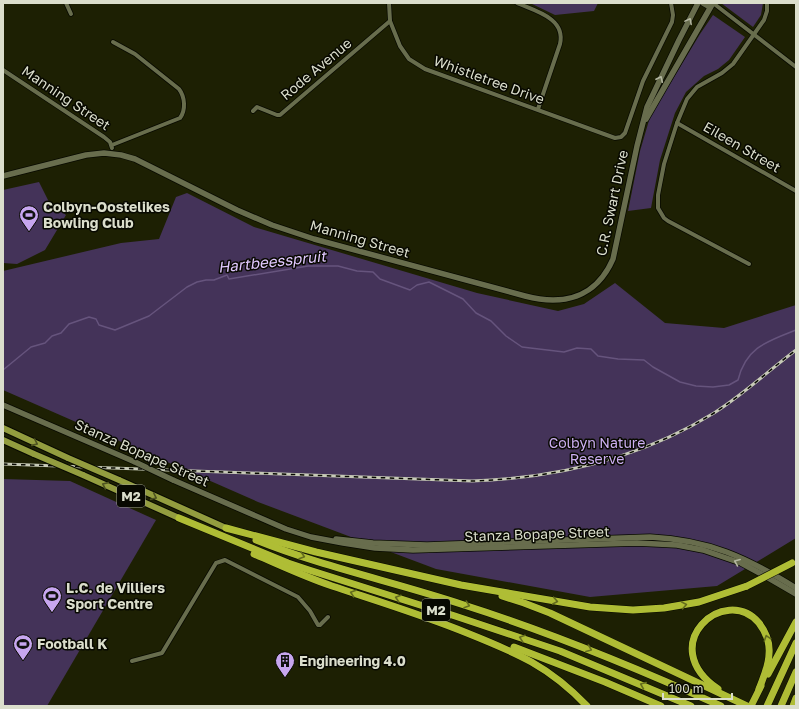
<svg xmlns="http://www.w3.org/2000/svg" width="799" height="709" font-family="'Golos Text',sans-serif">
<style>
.green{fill:#443359}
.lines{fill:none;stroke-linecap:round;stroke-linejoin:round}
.stream{stroke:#66547d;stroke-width:1.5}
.street-casing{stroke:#080a00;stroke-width:5.5}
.secondary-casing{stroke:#080a00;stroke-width:7}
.primary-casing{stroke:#080a00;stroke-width:8}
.highway-casing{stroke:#080a00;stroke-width:8}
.street{stroke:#686d4d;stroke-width:4}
.secondary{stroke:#686d4d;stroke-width:5.5}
.primary{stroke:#939d3f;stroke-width:6}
.highway{stroke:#afbd35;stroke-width:7}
.rail-casing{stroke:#c7cab7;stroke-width:3}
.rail{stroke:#080901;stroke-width:1.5;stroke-dasharray:4.5;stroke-linecap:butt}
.secondary-bridge-casing{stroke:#080a00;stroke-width:7;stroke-linecap:butt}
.primary-bridge-casing{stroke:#080a00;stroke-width:8;stroke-linecap:butt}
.highway-bridge-casing{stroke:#080a00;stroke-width:8;stroke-linecap:butt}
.secondary-bridge{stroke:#686d4d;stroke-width:5.5}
.primary-bridge{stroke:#939d3f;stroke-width:6}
.highway-bridge{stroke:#afbd35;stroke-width:7}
.oneway{stroke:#b3b6a0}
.oneway2{stroke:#4e5320}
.oneway3{stroke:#646c1e}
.labels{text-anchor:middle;stroke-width:3;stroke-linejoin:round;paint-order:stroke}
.shield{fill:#080901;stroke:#9c9e8f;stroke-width:1}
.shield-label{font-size:13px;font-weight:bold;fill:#dbdecc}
.street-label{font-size:14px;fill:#dbdecc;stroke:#080901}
.poi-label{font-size:14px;font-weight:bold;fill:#dbdecc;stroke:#080901;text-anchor:start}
.park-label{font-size:14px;fill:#ccaff1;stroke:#080901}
.water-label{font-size:15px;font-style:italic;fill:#e0c8fe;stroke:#080901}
</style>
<rect width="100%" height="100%" fill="#1d2003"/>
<g class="green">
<path d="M530 3H598L594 11 555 15Z"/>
<path d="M721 3H763L761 15 753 27Z"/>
<path d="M713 15 745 37 729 60 718 69 704 76 686 92 675 113 660 160 651 208 628 211 640 151 650 117 700 34Z"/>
<path d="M39 182 49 202 66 215 45 250 17 264 3 263V190Z"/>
<path d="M187 193 254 227 477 293 558 311 584 304 615 283 665 323 724 328 796 305V538L717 586 590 597 436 569 258 502 3 390V271L121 243 159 239 176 197Z"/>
<path d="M3 479 70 481 156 520 47 706H3Z"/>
</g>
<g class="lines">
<path class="stream" d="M3 370 31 347 45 343 52 336 61 333 69 324 89 317 96 319 99 325 115 330 149 316 187 287 197 282 206 280H214L227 275 229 279 308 266H338L357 271 373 272 380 279 410 290 417 285 429 282 463 299 476 313 491 321 506 336 522 347 564 352 577 348 591 349 598 356 618 359 644 360 653 367 680 382 696 386 713 387 729 385 738 380C746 347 768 341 796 330"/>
<g class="street-casing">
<g id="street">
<path d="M66 3 71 14"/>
<path d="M389 3 390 21 400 46 409 59 425 69 615 138 621 137 625 133 643 81 672 22 673 15 671 3"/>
<path d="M517 3C535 11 566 18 560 44L538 109"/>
<path d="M713 3 796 67"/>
<path d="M3 70 104 137 110 142 112 148"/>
<path d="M253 111 257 107 277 115H280L390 21"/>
<path d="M677 123 796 191"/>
<path d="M112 145 180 118C186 110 185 97 179 89L135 54 113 42"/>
<path d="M749 264 668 221 664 218 658 208V195L664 164 677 123 687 99 697 87 722 73 733 64 764 20 767 11V3"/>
<path d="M132 661 162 653 216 563 225 560 298 597 310 611 318 625H320L328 617"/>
</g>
</g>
<g class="secondary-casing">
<g id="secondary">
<path d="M703 3 710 7"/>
<path d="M646 119 713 3"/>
<path d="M3 176 86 155 104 153 121 155 135 159 237 210 272 225 314 239 525 296C563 306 596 298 613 259L637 146 647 107 679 40 698 3"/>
<path d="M3 405 135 462"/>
<path d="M173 480 286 529 311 537 343 543 375 548 413 550 637 543 677 545 703 550 741 563 765 576 796 594"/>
<path d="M336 539 373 543 427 545 650 537C709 540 746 557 796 588"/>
</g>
</g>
<g class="primary-casing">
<g id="primary">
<path d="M3 428 68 458"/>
<path d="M3 440 34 454"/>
<path d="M83 475 179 518"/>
<path d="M119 480 226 528"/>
</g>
</g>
<g class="highway-casing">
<g id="highway">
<path d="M179 518 288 563 309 570 455 616 560 651 691 706"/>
<path d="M226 528 316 552 461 585 590 607 633 610 664 608 699 602 747 586"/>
<path d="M256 540C323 567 395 582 464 605 552 633 637 668 721 706"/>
<path d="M254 554C280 565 305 577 332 586 377 601 423 615 467 633 517 653 549 666 587 706"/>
<path d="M502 596 524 603 550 613 747 706"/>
<path d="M514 647 605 682 661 706"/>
<path d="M768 674 796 622"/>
<path d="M718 689C654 645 725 583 759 623 766 632 770 643 769 654 769 666 763 678 759 689"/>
<path d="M751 706 761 686"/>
<path d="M767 706 796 643"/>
<path d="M781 706 796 672"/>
<path d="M793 706 796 698"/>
</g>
</g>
<use href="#street" class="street"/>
<use href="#secondary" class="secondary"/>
<use href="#primary" class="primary"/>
<use href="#highway" class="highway"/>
<g class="rail-casing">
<path id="rail" d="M3 464 472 481C557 478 641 458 714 413 744 394 768 371 796 350"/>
</g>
<use href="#rail" class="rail"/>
<g class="secondary-bridge-casing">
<path id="secondary-bridge" d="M135 462 173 480"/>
</g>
<g class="primary-bridge-casing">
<g id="primary-bridge">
<path d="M34 454 83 475"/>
<path d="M68 458 119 480"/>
</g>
</g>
<g class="highway-bridge-casing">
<path id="highway-bridge" d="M747 586 792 563"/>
</g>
<use href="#secondary-bridge" class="secondary-bridge"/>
<use href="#primary-bridge" class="primary-bridge"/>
<use href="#highway-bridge" class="highway-bridge"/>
</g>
<defs><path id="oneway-chevron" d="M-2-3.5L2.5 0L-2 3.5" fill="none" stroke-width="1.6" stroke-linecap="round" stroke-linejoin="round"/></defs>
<g class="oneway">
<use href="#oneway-chevron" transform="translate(689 21) rotate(-62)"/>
<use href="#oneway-chevron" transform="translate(660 79) rotate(-65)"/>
<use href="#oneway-chevron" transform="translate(737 562) rotate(-158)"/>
</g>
<g class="oneway2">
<use href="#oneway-chevron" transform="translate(35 443) rotate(24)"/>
<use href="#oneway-chevron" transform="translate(105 485) rotate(-156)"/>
<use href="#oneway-chevron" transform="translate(154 497) rotate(25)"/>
</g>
<g class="oneway3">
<use href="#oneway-chevron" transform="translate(302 556) rotate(17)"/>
<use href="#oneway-chevron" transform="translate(353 593) rotate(-162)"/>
<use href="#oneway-chevron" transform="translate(398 598) rotate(-163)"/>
<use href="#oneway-chevron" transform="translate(555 601) rotate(10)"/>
<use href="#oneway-chevron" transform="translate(467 605) rotate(18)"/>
<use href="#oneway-chevron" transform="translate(684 605) rotate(-10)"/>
<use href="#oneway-chevron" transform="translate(522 638) rotate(-161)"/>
<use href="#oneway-chevron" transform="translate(767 638) rotate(-108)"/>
<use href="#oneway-chevron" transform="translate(589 649) rotate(21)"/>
<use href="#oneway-chevron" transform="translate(643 685) rotate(-157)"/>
</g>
<defs>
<g id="stadium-pin" transform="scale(1)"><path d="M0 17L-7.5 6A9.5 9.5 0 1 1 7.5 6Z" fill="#c7a6ef" stroke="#080901"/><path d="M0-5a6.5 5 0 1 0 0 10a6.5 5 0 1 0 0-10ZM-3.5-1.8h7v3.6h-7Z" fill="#111"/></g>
<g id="building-pin" transform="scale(1)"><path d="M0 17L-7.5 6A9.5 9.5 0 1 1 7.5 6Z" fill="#c7a6ef" stroke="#080901"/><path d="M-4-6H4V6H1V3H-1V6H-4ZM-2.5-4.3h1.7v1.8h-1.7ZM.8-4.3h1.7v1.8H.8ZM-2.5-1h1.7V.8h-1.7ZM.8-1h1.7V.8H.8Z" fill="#111"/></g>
</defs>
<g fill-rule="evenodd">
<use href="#stadium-pin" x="29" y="215"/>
<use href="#stadium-pin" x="52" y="596"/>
<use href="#stadium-pin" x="23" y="644"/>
<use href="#building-pin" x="285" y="661"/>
</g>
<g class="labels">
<g class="shield">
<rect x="117" y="485" width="28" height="22" rx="3"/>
<rect x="422" y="599" width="28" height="22" rx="3"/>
</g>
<g class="shield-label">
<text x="131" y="501">M2</text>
<text x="436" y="615">M2</text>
</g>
<g class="street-label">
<text transform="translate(316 69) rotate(-40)" y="5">Rode Avenue</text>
<text transform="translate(489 80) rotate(20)" y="5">Whistletree Drive</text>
<text transform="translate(66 98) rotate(34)" y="5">Manning Street</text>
<text transform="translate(742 147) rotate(30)" y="5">Eileen Street</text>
<text transform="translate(612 203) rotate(-78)" y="5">C.R. Swart Drive</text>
<text transform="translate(360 239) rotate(16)" y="5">Manning Street</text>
<text transform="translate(142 453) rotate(24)" y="5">Stanza Bopape Street</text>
<text transform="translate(537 534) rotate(-2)" y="5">Stanza Bopape Street</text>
</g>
<g class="poi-label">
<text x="43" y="212">Colbyn-Oostelikes<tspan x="43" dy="16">Bowling Club</tspan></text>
<text x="66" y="593">L.C. de Villiers<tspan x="66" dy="16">Sport Centre</tspan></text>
<text x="37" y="649">Football K</text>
<text x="299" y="666">Engineering 4.0</text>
</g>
<g class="park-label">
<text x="597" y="448">Colbyn Nature<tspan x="597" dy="16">Reserve</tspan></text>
</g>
<g class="water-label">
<text transform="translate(272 262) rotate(-6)" y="5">Hartbeesspruit</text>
</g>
</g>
<rect width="799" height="709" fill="none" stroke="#dbdecc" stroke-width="8"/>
<path d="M663 693v6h69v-6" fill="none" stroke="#dbdecc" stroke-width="2"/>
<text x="669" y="693" font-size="12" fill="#dbdecc" stroke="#080901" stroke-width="3" paint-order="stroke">100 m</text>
</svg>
